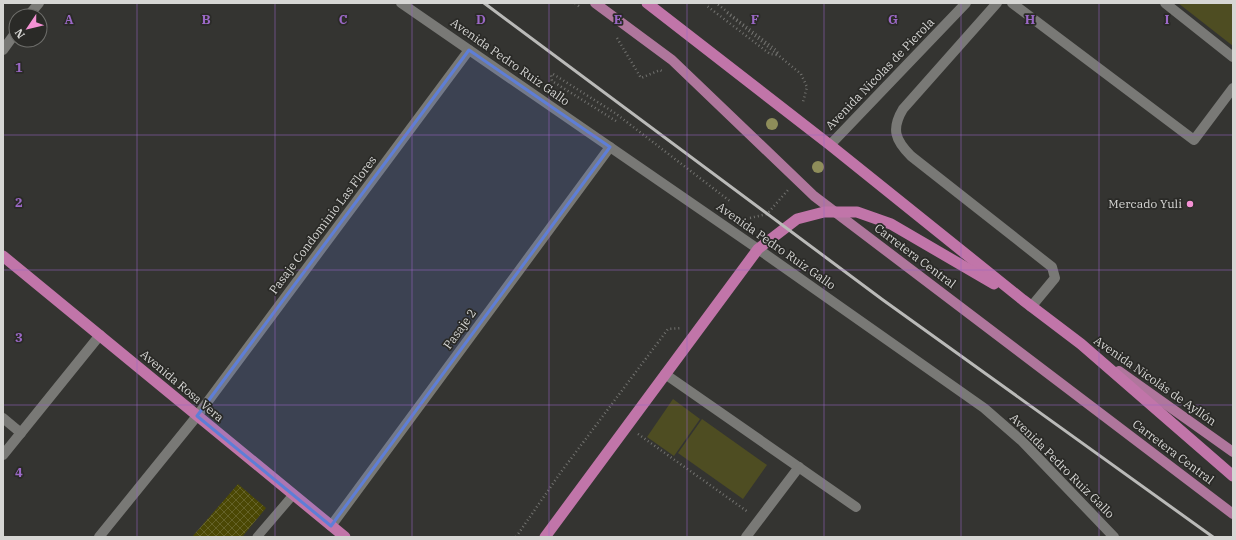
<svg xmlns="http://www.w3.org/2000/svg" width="1236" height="540" font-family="'IBM Plex Serif',serif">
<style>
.park{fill:#4e4d22}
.building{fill:url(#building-cross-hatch)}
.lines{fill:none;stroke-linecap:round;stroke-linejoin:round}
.path{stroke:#737370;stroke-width:2.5;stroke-dasharray:1 3;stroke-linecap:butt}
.service{stroke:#797976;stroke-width:9}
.minor{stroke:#797976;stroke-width:10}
.tertiary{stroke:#797976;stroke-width:10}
.primary{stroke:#af769c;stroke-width:10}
.trunk{stroke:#c175a9;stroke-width:11}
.rail{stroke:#babab8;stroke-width:3}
.tree{fill:#8e8d5a}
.marked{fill:#5e7ed7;fill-opacity:0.2;stroke:#5e7ed7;stroke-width:3;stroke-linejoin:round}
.grid{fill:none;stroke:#9b68c6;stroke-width:1;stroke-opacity:0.55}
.poi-dot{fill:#f491d4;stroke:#2a2a27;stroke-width:1.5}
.labels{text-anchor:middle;stroke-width:3.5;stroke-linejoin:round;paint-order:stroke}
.street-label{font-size:12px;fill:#d6d6d4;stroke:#2a2a27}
.poi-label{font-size:12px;fill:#d6d6d4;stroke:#2a2a27;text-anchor:end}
.grid-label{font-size:13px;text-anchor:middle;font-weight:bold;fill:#9b68c6;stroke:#2a2a27;stroke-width:3.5;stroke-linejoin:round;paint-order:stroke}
</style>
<defs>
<pattern id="building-cross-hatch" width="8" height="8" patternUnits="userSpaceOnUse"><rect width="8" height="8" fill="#4b4804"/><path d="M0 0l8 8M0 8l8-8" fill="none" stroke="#646228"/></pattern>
</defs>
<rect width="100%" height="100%" fill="#343431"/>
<g class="park">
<path d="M1178 3H1233V46Z"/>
<path d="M673 399 700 419 674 456 647 437Z"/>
<path d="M702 419 767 465 743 499 678 453Z"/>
</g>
<path class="building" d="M238 484 266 508 242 537H192Z"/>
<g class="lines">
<g class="path">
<path d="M575 3 581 8"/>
<path d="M708 3 707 6 770 54 777 55 778 53 776 50 716 3"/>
<path d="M727 13 801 74 807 87 803 102"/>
<path d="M617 38 641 78 660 70 662 71"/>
<path d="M616 121 552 81 551 75 553 74 615 113 731 202"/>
<path d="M750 218 767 214 788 190"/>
<path d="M638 434 748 512"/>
<path d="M516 537 561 472 668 329 682 328"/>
</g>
<path class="service" d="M257 537 293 495"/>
<g class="minor">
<path d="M401 3 758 249 984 408 1022 441 1114 537"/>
<path d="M997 3 903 109C891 129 895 140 911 156L1052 267 1055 278 1031 307"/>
<path d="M1012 3 1194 140 1233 88"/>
<path d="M1165 3 1233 57"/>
<path d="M28 16 39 3"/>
<path d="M3 50 16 32"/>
<path d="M665 374 856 507"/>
<path d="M3 418 21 433"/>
<path d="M3 455 100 335"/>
<path d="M331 526 610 147"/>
<path d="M99 537 197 416 469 50"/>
<path d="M746 537 799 467"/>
</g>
<path class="tertiary" d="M830 145 966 3"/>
<g class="primary">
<path d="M595 3 672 60 814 196 1233 514"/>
<path d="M1119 371 1233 452"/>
</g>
<g class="trunk">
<path d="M647 3 830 145 1023 300 1081 344 1233 476"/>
<path d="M3 256 345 537"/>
<path d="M545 537 758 249 797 219 824 212H857L891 224 994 284"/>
</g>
<path class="rail" d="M484 3 883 300 1213 537"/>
</g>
<g class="tree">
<circle cx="772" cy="124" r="6"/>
<circle cx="818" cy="167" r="6"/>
</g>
<path class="marked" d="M469 50 610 147 331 526 197 416Z"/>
<path class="grid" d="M137 3V537M275 3V537M412 3V537M549 3V537M687 3V537M824 3V537M961 3V537M1099 3V537M3 135H1233M3 270H1233M3 405H1233"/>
<circle class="poi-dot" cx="1190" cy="204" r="4"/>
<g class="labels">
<g class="street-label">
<text transform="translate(510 62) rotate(35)" y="4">Avenida Pedro Ruiz Gallo</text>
<text transform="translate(880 74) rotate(-46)" y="4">Avenida Nicolas de Pierola</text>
<text transform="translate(323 225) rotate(-53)" y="4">Pasaje Condominio Las Flores</text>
<text transform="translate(776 246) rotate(35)" y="4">Avenida Pedro Ruiz Gallo</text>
<text transform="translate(915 256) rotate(37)" y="4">Carretera Central</text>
<text transform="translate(460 329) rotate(-54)" y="4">Pasaje 2</text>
<text transform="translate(1155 381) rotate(35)" y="4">Avenida Nicolás de Ayllón</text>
<text transform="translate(182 386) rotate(40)" y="4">Avenida Rosa Vera</text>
<text transform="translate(1173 452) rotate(37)" y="4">Carretera Central</text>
<text transform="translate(1062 466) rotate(45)" y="4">Avenida Pedro Ruiz Gallo</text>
</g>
<g class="poi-label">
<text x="1182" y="208">Mercado Yuli</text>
</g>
</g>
<g class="grid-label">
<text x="69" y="24">A</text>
<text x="206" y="24">B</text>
<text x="343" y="24">C</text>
<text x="481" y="24">D</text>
<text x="618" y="24">E</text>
<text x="755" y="24">F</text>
<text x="893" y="24">G</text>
<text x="1030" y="24">H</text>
<text x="1167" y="24">I</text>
<text x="19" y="72">1</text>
<text x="19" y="207">2</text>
<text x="19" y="342">3</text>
<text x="19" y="477">4</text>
</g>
<rect width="1236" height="540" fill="none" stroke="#d6d6d4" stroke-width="8"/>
<g transform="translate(28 28) rotate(235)"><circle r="19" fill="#2a2a27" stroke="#6f6f6c"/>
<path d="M0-3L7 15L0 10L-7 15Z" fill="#f491d4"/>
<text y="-6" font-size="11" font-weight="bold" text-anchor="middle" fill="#d6d6d4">N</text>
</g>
</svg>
